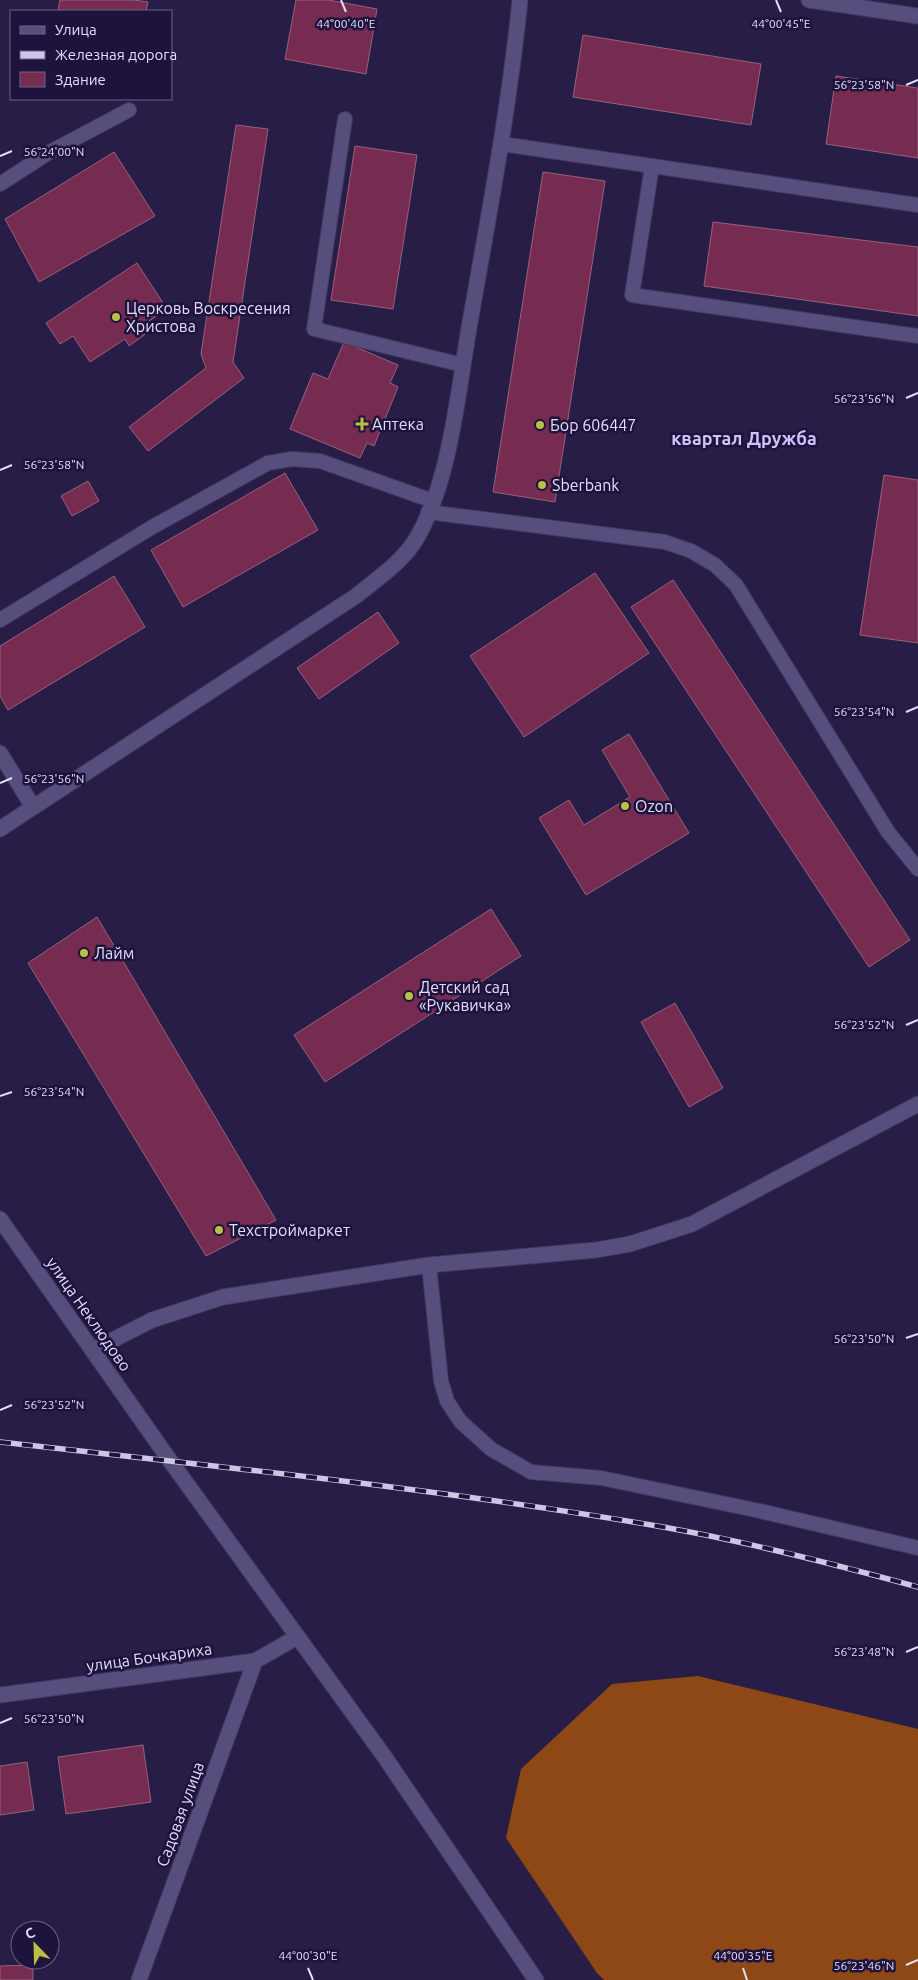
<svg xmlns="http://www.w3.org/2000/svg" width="918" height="1980" font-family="Ubuntu,sans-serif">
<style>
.forest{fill:#8e4815}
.building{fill:#762b51;stroke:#97627a}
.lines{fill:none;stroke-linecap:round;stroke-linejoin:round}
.lane-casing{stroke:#43385d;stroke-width:16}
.street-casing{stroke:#43385d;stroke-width:17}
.secondary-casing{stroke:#43385d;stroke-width:17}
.lane{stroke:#564e7c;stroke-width:14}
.street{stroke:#564e7c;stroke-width:15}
.secondary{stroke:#564e7c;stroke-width:15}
.rail-casing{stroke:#cbc7e4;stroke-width:5.5}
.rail{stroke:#1e133c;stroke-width:4;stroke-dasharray:11;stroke-linecap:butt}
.ticks{fill:none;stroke:#e2defa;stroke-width:2}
.poi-dot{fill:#bbc045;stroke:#1e133c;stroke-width:2}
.labels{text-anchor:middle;stroke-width:5;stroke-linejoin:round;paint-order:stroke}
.poi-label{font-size:16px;fill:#e2defa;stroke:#1e133c;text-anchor:start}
.street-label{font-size:16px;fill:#e2defa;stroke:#1e133c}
.neighbourhood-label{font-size:18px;font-weight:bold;fill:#cbc3f9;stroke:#1e133c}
.ticks-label{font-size:12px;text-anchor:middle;fill:#e2defa;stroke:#1e133c;stroke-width:5;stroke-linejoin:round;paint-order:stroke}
</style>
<rect width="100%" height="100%" fill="#271d47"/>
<path class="forest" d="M698 1676 918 1729V1980H604L597 1973 506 1838 521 1769 612 1684Z"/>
<g class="building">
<path d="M60 0H134L148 2 146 11H58Z"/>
<path d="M296 0H328L377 9 366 74 285 59Z"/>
<path d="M583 35 761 64 751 125 573 97Z"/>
<path d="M836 76 918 88V158L826 144Z"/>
<path d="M236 125 268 129 233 362 244 378 148 451 129 427 206 368 201 354Z"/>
<path d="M355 146 417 155 393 309 331 300Z"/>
<path d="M114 152 155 216 39 282 5 219Z"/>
<path d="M543 172 605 181 555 502 493 492Z"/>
<path d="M713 222 918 247V316L704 286Z"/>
<path d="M137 263 167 309 143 325 148 332 129 346 125 339 90 362 73 336 60 344 46 323Z"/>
<path d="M344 342 398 365 390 383 398 387 374 446 367 443 360 458 290 429 313 373 328 379Z"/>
<path d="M285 473 318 530 183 607 151 550Z"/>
<path d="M884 475 918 480V643L860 635Z"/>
<path d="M88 481 99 501 72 516 61 496Z"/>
<path d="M595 573 649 653 524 737 470 656Z"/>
<path d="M114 576 145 627 8 710 0 696V646Z"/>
<path d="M673 580 910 940 869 967 631 607Z"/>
<path d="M378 612 399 643 319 699 297 668Z"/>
<path d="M629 734 689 833 586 895 539 818 569 800 584 825 630 797 602 750Z"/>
<path d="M491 909 521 956 325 1082 294 1035Z"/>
<path d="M97 917 276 1220 206 1256 28 963Z"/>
<path d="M675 1003 723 1088 689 1107 641 1022Z"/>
<path d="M143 1745 151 1802 66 1814 58 1757Z"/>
<path d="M27 1762 34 1810 0 1815V1766Z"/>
<path d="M33 1965V1980H0V1966Z"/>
</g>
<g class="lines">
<g class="lane-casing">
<g id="lane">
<path d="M345 119 314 329 463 365"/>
<path d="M502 144 918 205"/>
<path d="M652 166 632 295 918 336"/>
<path d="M0 184 48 153 129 110"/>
<path d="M428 512 665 542 691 551 715 565 736 585 888 832 918 869"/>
<path d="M0 620 154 526 268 463 292 459 320 461 433 501"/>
<path d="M429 1265 441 1381 447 1401 460 1421 491 1449 531 1472 601 1478 760 1511 918 1548"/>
</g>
</g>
<g class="street-casing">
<g id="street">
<path d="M809 0 918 16"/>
<path d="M0 753 33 807"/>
<path d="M0 829 356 596C378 578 404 561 418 536 450 479 458 393 469 328 488 219 509 110 520 0"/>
<path d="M0 1695 255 1661 297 1637"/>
<path d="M139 1980 255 1661"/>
</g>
</g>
<g class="secondary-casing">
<g id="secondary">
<path d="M0 1219 171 1462 384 1756 536 1980"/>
<path d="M93 1350 152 1320 223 1297 429 1265 596 1250 630 1244 692 1224 918 1104"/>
</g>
</g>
<use href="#lane" class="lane"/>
<use href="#street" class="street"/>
<use href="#secondary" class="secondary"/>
<g class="rail-casing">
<path id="rail" d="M0 1442C221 1467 443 1489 663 1527 749 1542 834 1564 918 1587"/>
</g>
<use href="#rail" class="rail"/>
</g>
<path class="ticks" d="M341 0 346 12M776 0 781 12M906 85 918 80M0 156 12 151M906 398 918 393M0 470 12 465M906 712 918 707M0 783 12 778M906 1025 918 1020M0 1096 12 1092M906 1338 918 1334M0 1410 12 1405M906 1652 918 1647M0 1723 12 1718M906 1965 918 1960M308 1968 313 1980M743 1968 747 1980"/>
<g class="poi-dot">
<circle cx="116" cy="317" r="5"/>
<path d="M359.5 416.5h5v5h5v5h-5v5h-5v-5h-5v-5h5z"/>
<circle cx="540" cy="425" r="5"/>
<circle cx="542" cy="485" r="5"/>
<circle cx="625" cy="806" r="5"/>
<circle cx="84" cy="953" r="5"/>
<circle cx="409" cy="996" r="5"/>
<circle cx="219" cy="1230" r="5"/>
</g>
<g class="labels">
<g class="poi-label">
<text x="126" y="314">Церковь Воскресения<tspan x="126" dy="18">Христова</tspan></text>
<text x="372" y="430">Аптека</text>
<text x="550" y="431">Бор 606447</text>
<text x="552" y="491">Sberbank</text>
<text x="635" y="812">Ozon</text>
<text x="94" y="959">Лайм</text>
<text x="419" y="993">Детский сад<tspan x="419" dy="18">«Рукавичка»</tspan></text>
<text x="229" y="1236">Техстроймаркет</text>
</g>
<g class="street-label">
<text transform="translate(89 1314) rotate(55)" y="6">улица Неклюдово</text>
<text transform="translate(149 1657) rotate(-8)" y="6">улица Бочкариха</text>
<text transform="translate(180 1814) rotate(-70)" y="6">Садовая улица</text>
</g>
<g class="neighbourhood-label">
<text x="744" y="445">квартал Дружба</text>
</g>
</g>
<g class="ticks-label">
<text x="346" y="28">44°00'40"E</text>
<text x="781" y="28">44°00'45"E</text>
<text x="864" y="89">56°23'58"N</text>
<text x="54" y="156">56°24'00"N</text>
<text x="864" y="403">56°23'56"N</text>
<text x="54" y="469">56°23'58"N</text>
<text x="864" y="716">56°23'54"N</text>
<text x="54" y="783">56°23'56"N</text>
<text x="864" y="1029">56°23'52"N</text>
<text x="54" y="1096">56°23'54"N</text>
<text x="864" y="1343">56°23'50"N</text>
<text x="54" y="1409">56°23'52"N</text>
<text x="864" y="1656">56°23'48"N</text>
<text x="54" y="1723">56°23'50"N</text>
<text x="308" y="1960">44°00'30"E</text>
<text x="743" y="1960">44°00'35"E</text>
<text x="864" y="1970">56°23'46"N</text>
</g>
<rect x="10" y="10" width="162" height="90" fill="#1e133c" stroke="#6c6488"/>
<rect x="20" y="26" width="25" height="8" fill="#564e7c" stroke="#6c6488"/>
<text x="55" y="35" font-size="15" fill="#e2defa">Улица</text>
<rect x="20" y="51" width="25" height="8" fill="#cbc7e4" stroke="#6c6488"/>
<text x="55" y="60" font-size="15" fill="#e2defa">Железная дорога</text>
<rect x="20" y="72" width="25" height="15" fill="#762b51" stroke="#6c6488"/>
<text x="55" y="85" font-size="15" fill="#e2defa">Здание</text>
<g transform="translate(35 1945) rotate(337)"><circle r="24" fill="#1e133c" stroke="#6c6488"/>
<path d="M0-4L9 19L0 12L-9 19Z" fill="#bbc045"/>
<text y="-8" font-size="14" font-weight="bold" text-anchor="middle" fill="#e2defa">С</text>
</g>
</svg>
